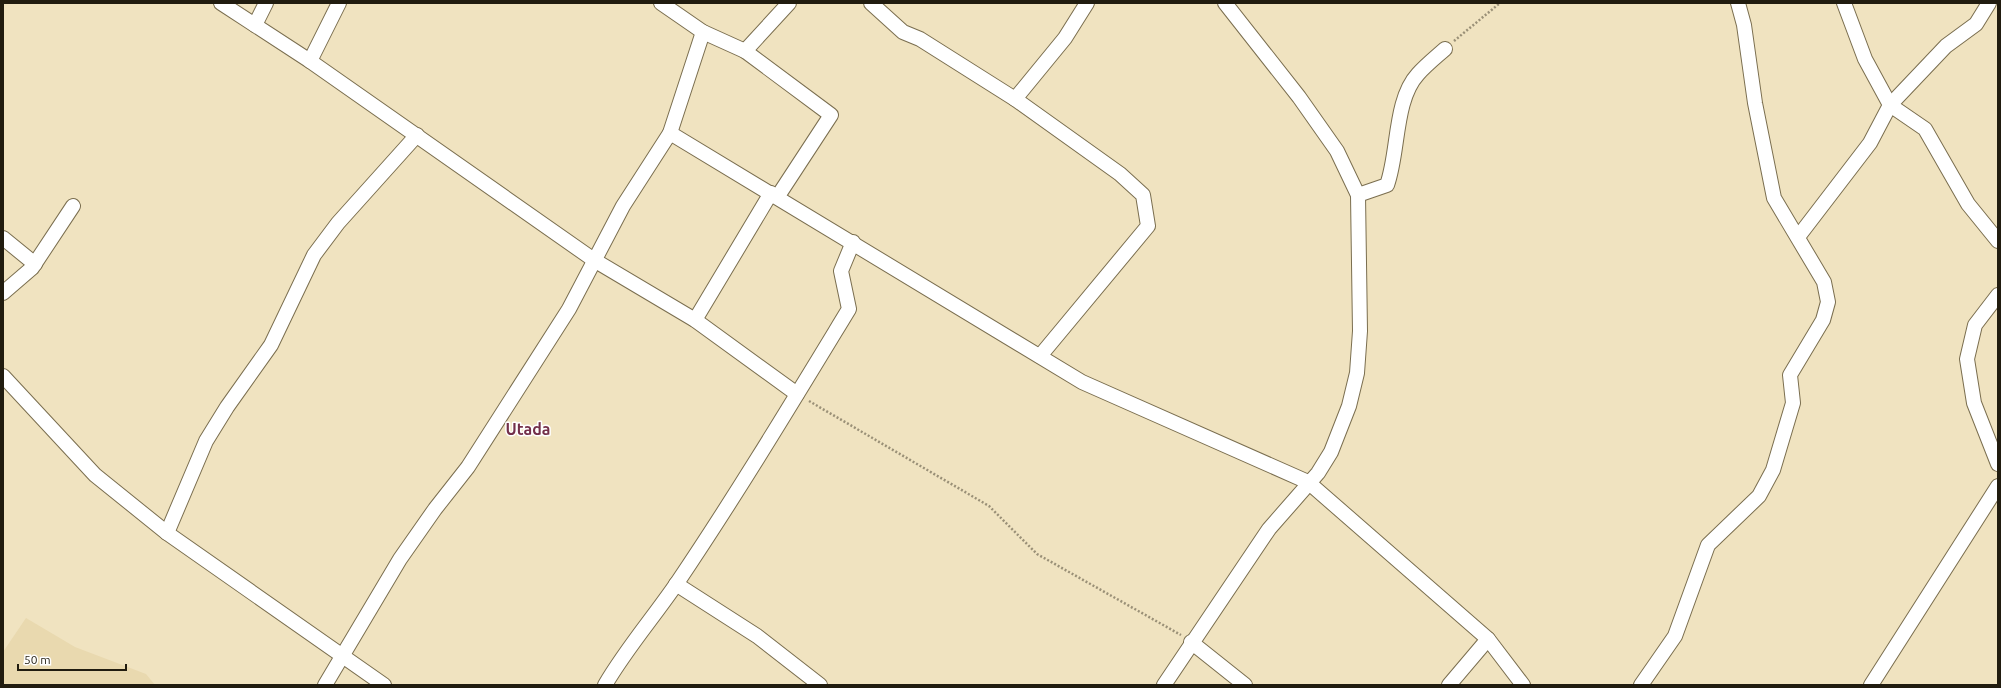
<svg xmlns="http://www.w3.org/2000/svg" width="2001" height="688" font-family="Ubuntu,sans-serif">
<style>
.built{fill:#e9d9af}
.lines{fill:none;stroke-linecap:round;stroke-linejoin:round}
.minor-casing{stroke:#7a6e4f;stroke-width:16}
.path{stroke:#9a9077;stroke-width:2.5;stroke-dasharray:2 2;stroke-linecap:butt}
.minor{stroke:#fff;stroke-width:14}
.labels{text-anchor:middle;stroke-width:3;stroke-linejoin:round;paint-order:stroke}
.quarter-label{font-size:16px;font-weight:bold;fill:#732f49;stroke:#fff}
</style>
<rect width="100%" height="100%" fill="#f0e3c0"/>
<path class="built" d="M26 618 75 647 146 674 155 685H3V652Z"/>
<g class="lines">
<g class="minor-casing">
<g id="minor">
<path d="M221 3 310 61 594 260 695 320 797 394"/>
<path d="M661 3 703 32 745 51 831 115 778 196"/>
<path d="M871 3 903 32 920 39 1015 99 1120 174 1143 195 1148 226 1040 356"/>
<path d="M1844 3 1865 59 1890 105 1925 129 1968 204 1998 241"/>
<path d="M255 25 266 3"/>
<path d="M745 51 789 3"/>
<path d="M310 61 339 3"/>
<path d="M1015 99 1065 38 1087 3"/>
<path d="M670 133 1082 382 1308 482 1488 639 1523 685"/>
<path d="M1358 195 1387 185C1399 152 1394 100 1418 74 1426 65 1436 57 1445 49"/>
<path d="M1798 237 1870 143 1890 105 1946 46 1976 24 1989 3"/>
<path d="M3 238 35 264"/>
<path d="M3 293 32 268 73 206"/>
<path d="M1998 295 1975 325 1967 359 1974 403 1998 464"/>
<path d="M695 320 771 193"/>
<path d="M3 376 95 475 167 533 384 685"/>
<path d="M167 533 206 441 227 407 271 345 314 255 338 223 417 135"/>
<path d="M676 584 757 636 820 685"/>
<path d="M1191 642 1245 685"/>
<path d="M325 685 400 559 435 509 468 467 569 309 623 206 670 133 703 32"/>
<path d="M605 685C626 649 653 618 677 583 737 494 793 401 849 309L841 271 853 242"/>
<path d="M1164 685 1269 529 1318 473 1331 452 1349 406 1357 373 1360 331 1358 195 1337 151 1299 97 1225 3"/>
<path d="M1449 685 1488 639"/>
<path d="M1641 685 1675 636 1708 545 1759 496 1773 470 1793 403 1790 375 1823 320 1828 302 1824 282 1774 198 1755 103 1744 25 1738 3"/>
<path d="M1871 685 1998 486"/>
</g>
</g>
<g class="path">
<path d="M1454 41 1500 3"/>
<path d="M809 401 989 506 1037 554 1181 635"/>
</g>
<use href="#minor" class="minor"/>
</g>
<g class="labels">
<g class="quarter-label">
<text x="528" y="435">Utada</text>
</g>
</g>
<rect width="2001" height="688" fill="none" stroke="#211c0f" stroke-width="8"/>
<path d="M18 664v6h108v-6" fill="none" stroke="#211c0f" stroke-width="2"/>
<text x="24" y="664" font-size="12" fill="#211c0f" stroke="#ffffff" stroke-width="3" paint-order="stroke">50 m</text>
</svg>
